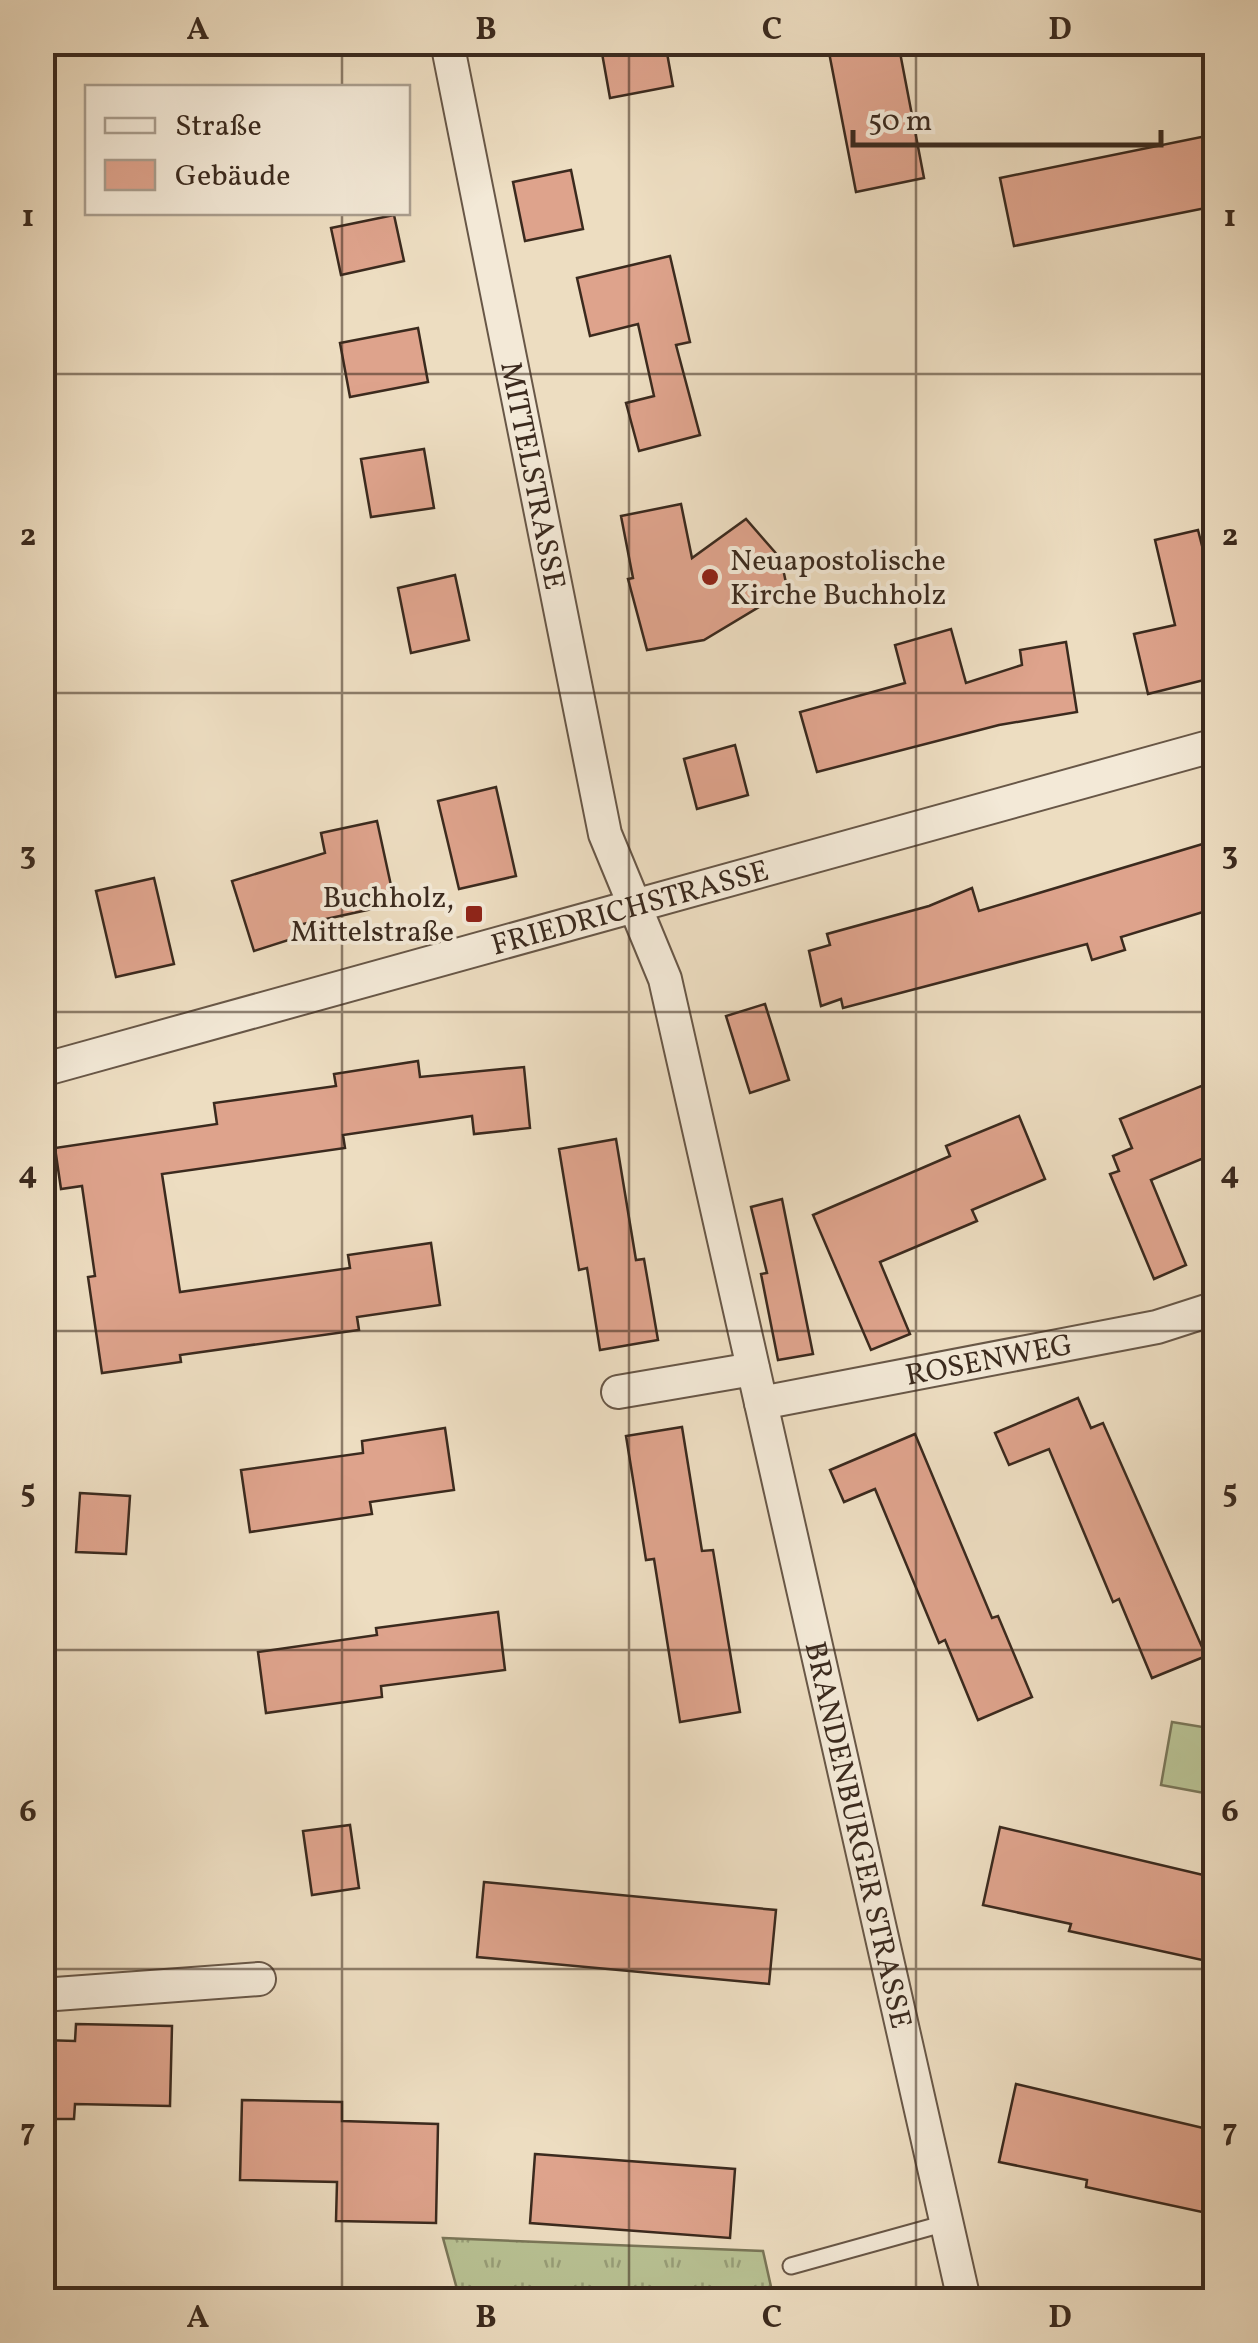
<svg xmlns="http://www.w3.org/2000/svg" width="1258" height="2343" font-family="Vollkorn,serif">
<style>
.grass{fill:url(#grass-tufts);stroke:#7a7658;stroke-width:2.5}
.park{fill:#b8c193;stroke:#7a7658;stroke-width:2.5}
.building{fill:#dea38c;stroke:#3b2a1e;stroke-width:2.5}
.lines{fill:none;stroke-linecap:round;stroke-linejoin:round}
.lane-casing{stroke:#685747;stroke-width:19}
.street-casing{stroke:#685747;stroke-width:36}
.lane{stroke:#f3e9d7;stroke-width:15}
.street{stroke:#f3e9d7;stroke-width:32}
.grid{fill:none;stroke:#3b2a1e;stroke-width:2.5;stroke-opacity:0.55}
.poi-dot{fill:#8f2418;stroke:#f3e9d7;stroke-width:4}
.labels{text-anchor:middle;stroke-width:8;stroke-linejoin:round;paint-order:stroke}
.street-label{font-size:30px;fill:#3b2a1e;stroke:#f3e9d7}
.poi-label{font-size:30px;fill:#3b2a1e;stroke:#f3e9d7;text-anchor:start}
.neatline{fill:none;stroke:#3b2a1e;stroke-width:4}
.grid-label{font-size:32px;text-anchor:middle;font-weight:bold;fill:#3b2a1e}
</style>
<defs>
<pattern id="grass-tufts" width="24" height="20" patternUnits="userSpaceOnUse" patternTransform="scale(2.5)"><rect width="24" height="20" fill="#b8c193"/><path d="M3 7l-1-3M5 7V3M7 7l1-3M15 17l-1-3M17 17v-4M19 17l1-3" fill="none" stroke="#979d77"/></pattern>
</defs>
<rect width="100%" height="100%" fill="#edddc1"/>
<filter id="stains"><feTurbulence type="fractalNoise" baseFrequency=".002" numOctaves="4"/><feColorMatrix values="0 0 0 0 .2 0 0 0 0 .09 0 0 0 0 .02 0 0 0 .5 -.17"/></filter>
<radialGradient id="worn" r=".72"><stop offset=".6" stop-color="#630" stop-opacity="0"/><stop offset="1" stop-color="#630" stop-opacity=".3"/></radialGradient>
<path class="grass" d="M443 2238 763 2251 774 2300H460Z"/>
<path class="park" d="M1172 1722 1215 1729V1795L1161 1785Z"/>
<g class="building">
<path d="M600 42H665L673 86 610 98Z"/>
<path d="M827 42H898L924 178 856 192Z"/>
<path d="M1216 134V206L1014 246 1000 178Z"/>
<path d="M571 170 583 229 525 241 513 182Z"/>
<path d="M394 215 404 261 341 275 331 228Z"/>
<path d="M670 256 690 342 676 345 700 435 639 451 626 403 654 396 638 324 590 336 577 278Z"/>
<path d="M418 328 428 382 350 397 340 343Z"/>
<path d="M424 449 434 508 371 517 361 459Z"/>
<path d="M681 504 692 558 746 519 781 559 786 583 779 595 704 640 647 650 628 579 633 578 621 516Z"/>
<path d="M1198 530 1216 601V677L1148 694 1134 634 1175 625 1155 540Z"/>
<path d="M455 575 469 640 411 653 398 588Z"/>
<path d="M951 629 966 683 1022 665 1020 650 1066 642 1077 712 999 725 817 772 800 712 905 683 895 645Z"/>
<path d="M735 745 748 795 697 809 684 759Z"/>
<path d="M496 787 516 876 459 889 438 801Z"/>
<path d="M377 821 395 904 294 926 298 937 254 951 232 881 325 853 321 833Z"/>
<path d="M1216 840V908L1121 937 1125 950 1092 960 1087 944 843 1008 841 999 821 1006 809 951 830 945 827 934 929 906 972 888 979 911Z"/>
<path d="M154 878 174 964 116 977 96 891Z"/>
<path d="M765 1004 789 1080 750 1093 726 1016Z"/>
<path d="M418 1061 420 1077 524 1067 530 1128 474 1134 472 1116 343 1135 345 1148 162 1174 180 1292 350 1268 348 1255 431 1243 440 1305 357 1317 359 1330 180 1355 181 1362 102 1373 88 1277 95 1276 82 1186 61 1189 55 1148 217 1124 214 1103 336 1086 334 1074Z"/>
<path d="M1216 1080V1153L1151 1180 1186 1265 1154 1279 1110 1174 1119 1171 1113 1156 1132 1148 1120 1119Z"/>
<path d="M1019 1116 1045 1179 972 1210 977 1221 880 1262 910 1334 871 1350 813 1215 950 1156 946 1146Z"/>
<path d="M616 1139 636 1260 644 1259 658 1340 600 1350 587 1268 579 1270 559 1149Z"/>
<path d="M782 1199 813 1354 778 1360 761 1274 767 1273 751 1207Z"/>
<path d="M1078 1398 1091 1428 1103 1423 1206 1656 1152 1678 1119 1599 1113 1602 1049 1449 1009 1465 995 1433Z"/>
<path d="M682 1427 702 1551 713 1550 740 1712 680 1722 654 1559 646 1560 626 1436Z"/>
<path d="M445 1428 454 1490 370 1502 372 1514 250 1532 241 1470 363 1453 362 1441Z"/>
<path d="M915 1434 992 1618 998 1616 1032 1697 978 1720 945 1640 939 1643 875 1489 844 1502 830 1470Z"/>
<path d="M80 1493 130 1496 126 1554 76 1552Z"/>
<path d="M498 1612 505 1670 381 1686 382 1697 266 1713 258 1652 377 1635 376 1628Z"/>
<path d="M350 1825 359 1888 312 1895 303 1831Z"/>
<path d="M1000 1827 1216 1878V1963L1069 1931 1071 1924 983 1905Z"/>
<path d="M484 1882 776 1910 769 1984 477 1957Z"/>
<path d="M76 2024 172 2026 170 2106 75 2104 74 2119H42V2040L75 2041Z"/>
<path d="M1016 2084 1216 2131V2215L1086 2187 1087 2180 999 2162Z"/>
<path d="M242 2100 342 2102V2121L438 2124 436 2223 336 2221 337 2182 240 2180Z"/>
<path d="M535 2154 735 2169 730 2238 530 2223Z"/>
</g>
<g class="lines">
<g class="lane-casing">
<path id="lane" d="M791 2266 946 2223"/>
</g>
<g class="street-casing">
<g id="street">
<path id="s1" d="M447 42 605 834 665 979 964 2300"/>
<path id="s2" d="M42 1070 1216 745"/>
<path d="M618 1392 753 1369"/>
<path id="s3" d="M761 1403 1157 1327 1216 1308"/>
<path d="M42 1995 259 1979"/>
</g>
</g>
<use href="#lane" class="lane"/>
<use href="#street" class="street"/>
</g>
<path class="grid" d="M342 42V88M629 42V2300M916 42V2300M342 212V2300M42 374H1216M42 693H1216M42 1012H1216M42 1331H1216M42 1650H1216M42 1969H1216"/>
<g class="poi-dot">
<circle cx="710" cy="577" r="10"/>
<rect x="464" y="904" width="20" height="20" rx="5"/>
</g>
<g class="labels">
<g class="street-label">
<text dy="10" stroke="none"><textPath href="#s1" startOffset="442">MITTELSTRASSE</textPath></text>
<text dy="10" stroke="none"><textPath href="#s2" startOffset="610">FRIEDRICHSTRASSE</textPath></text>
<text dy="10" stroke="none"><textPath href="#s3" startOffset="232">ROSENWEG</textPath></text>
<text dy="10" stroke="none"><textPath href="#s1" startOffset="1842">BRANDENBURGER STRASSE</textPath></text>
</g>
<g class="poi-label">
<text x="730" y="570">Neuapostolische<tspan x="730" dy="34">Kirche Buchholz</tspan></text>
<text x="454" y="907" text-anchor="end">Buchholz,<tspan x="454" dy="34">Mittelstraße</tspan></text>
</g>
</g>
<rect width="1258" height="2343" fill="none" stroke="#edddc1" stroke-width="110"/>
<rect x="85" y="85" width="325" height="130" fill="#f3e9d7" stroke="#a99d8d" stroke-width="2.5"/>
<rect x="105" y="118" width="50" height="15" fill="#f3e9d7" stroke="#a99d8d" stroke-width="2.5"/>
<text x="175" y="135" font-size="30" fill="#3b2a1e">Straße</text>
<rect x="105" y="160" width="50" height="30" fill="#dea38c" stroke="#a99d8d" stroke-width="2.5"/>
<text x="175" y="185" font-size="30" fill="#3b2a1e">Gebäude</text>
<path d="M853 130v15h308v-15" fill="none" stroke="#3b2a1e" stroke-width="5"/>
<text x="868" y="130" font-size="30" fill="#3b2a1e" stroke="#f3e9d7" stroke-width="8" paint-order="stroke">50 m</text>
<rect x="55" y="55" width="1148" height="2233" class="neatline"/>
<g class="grid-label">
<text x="198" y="39">A</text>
<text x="486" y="39">B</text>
<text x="772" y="39">C</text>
<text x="1060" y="39">D</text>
<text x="28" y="226">1</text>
<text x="1230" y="226">1</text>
<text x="28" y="545">2</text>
<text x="1230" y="545">2</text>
<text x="28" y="864">3</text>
<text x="1230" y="864">3</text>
<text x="28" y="1183">4</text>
<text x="1230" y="1183">4</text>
<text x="28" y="1502">5</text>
<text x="1230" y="1502">5</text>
<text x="28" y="1821">6</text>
<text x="1230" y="1821">6</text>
<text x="28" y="2140">7</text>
<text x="1230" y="2140">7</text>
<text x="198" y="2327">A</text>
<text x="486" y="2327">B</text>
<text x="772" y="2327">C</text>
<text x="1060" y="2327">D</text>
</g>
<rect width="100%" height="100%" filter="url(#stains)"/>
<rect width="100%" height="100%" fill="url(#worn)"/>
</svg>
